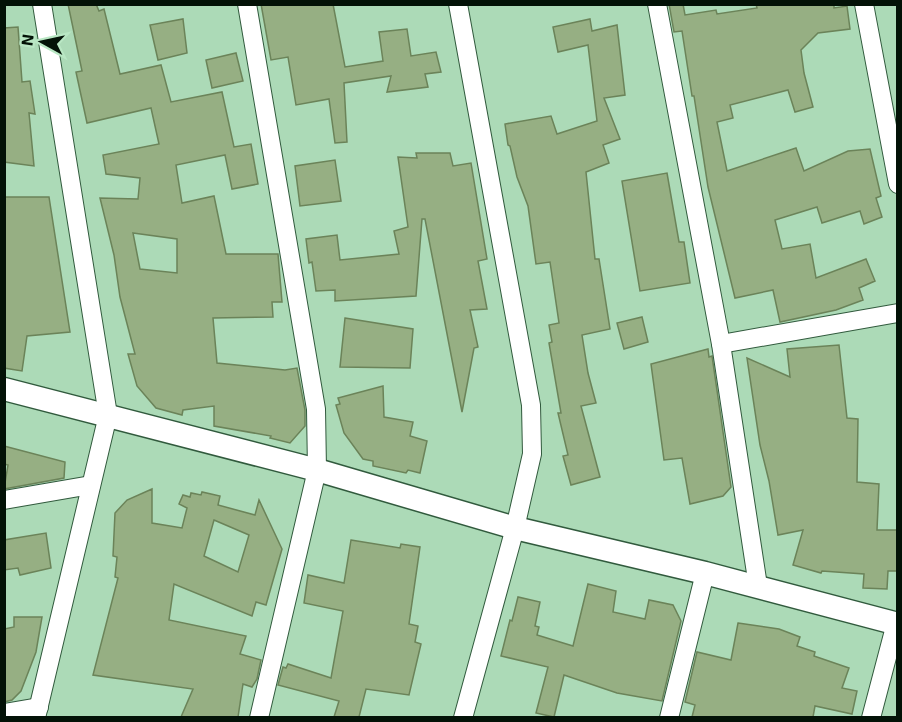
<svg xmlns="http://www.w3.org/2000/svg" width="902" height="722" font-family="'Exo 2',sans-serif">
<style>
.building{fill:#96af83;stroke:#6b8359;stroke-width:1.5;fill-rule:evenodd}
.lines{fill:none;stroke-linecap:round;stroke-linejoin:round}
.minor-casing{stroke:#315a3d;stroke-width:20}
.tertiary-casing{stroke:#315a3d;stroke-width:25}
.minor{stroke:#fff;stroke-width:18}
.tertiary{stroke:#fff;stroke-width:22}
</style>
<rect width="100%" height="100%" fill="#acdab7"/>
<g class="building">
<path d="M68 4H96L99 11 104 9 120 74 161 65 171 102 222 92 234 147 251 144 258 184 232 189 225 155 176 165 182 203 214 196 226 254H278L282 302H272L273 317 213 318 217 363 285 370 297 368 305 410V426L290 443 270 438 271 436 214 426V406L183 410 182 415 156 408 137 386 128 354H135L120 297 114 255 100 198 138 199 140 178 106 174 103 155 159 144 151 108 87 123 76 72 82 71ZM133 233 177 239V273L140 269Z"/>
<path d="M261 4H333L345 67 383 61 379 32 407 29 411 56 436 52 441 72 425 74 428 87 387 92 391 76 344 83 347 142 335 143 329 99 296 105 288 57 271 60Z"/>
<path d="M669 4H683L685 15 716 10 717 14 757 8 756 4H834V8L847 6 850 29 818 33 801 50 804 73 813 107 795 112 788 90 730 105 733 118 717 122 727 171 796 148 804 171 848 151 870 149 881 196 876 198 882 217 864 224 860 211 822 223 817 207 775 220 782 249 810 244 816 278 866 259 875 281 859 288 863 300 836 310 780 322 773 290 735 298 708 187 694 96H692L682 31 674 32Z"/>
<path d="M183 19 187 53 158 60 150 25Z"/>
<path d="M590 19 592 31 617 25 625 95 604 98 620 139 603 145 609 163 586 172 595 259H599L610 329 582 335 588 373 596 403 581 406 600 477 571 485 563 456 568 455 558 413H561L549 343 552 342 549 325 559 323 550 262 536 264 528 206 517 177 510 146 508 145 505 124 551 116 557 134 597 121 588 45 558 52 553 27Z"/>
<path d="M18 27 22 82 30 81 35 114 29 113 34 166 4 162V28Z"/>
<path d="M236 53 243 81 212 88 206 60Z"/>
<path d="M416 153H450L453 166 471 163 487 259 478 261 487 309 470 310 478 347 474 348 462 412 425 219H422L416 296 335 301V290L316 291 312 262 309 263 306 239 337 235 340 260 399 254 394 231 408 227 398 157 417 158Z"/>
<path d="M335 160 341 201 300 206 295 166Z"/>
<path d="M667 173 679 242H684L690 283 640 291 622 181Z"/>
<path d="M4 197H49L70 332 27 336 22 371 4 368Z"/>
<path d="M642 317 648 342 624 349 617 323Z"/>
<path d="M345 318 413 329 410 368 340 367Z"/>
<path d="M839 345 847 418 858 419 857 482 879 484 877 530H897V571H888L887 589 863 588 864 574 822 571 821 573 793 565 803 530 778 535 769 481 760 445 747 358 790 377 787 349Z"/>
<path d="M708 349 709 357 712 356 731 487 723 496 690 504 682 458 664 460 651 364Z"/>
<path d="M383 386 384 417 413 422 410 436 427 441 420 473 408 470 406 473 373 466V461L363 459 344 433 336 405 340 404 338 398Z"/>
<path d="M4 446 65 462 64 478 4 489 8 465 4 464Z"/>
<path d="M152 489V523L182 528 187 508 179 504 183 495 190 497 191 493 201 495 202 492 220 496 218 505 255 515 259 500 282 549 266 605 256 602 252 616 174 584 169 620 246 636 240 654 261 660 257 679 252 687 243 684 238 717H181L193 689 93 675 118 578 115 577 117 557 113 556 115 513 127 500ZM214 520 249 535 238 572 204 556Z"/>
<path d="M46 533 51 568 20 575 18 568 4 570V540Z"/>
<path d="M351 540 400 548 401 544 420 547 409 624 418 626 415 642 421 644 409 695 366 689 359 717H334L339 701 278 685 283 667 286 668 288 664 331 678 343 611 304 603 308 575 344 583Z"/>
<path d="M588 584 616 591 613 612 645 619 649 600 673 605 681 621 662 701 617 693 564 675 554 717 536 713 548 667 501 656 510 620 512 621 518 597 540 602 535 626 539 627 537 635 573 646Z"/>
<path d="M14 617H42L36 652 21 691 12 700 4 702V629L14 627Z"/>
<path d="M738 623 779 629 800 637 797 646 815 652 814 656 849 668 842 688 857 691 852 714 815 706 813 717H692L695 705 685 702 697 652 731 660Z"/>
</g>
<g class="lines">
<g class="minor-casing">
<g id="minor">
<path d="M247 4 316 409 317 470 259 718"/>
<path d="M458 4 531 405 532 454 515 528 463 718"/>
<path d="M657 4 721 344 758 586"/>
<path d="M864 4 898 184"/>
<path d="M721 344 898 313"/>
<path d="M4 500 91 485"/>
<path d="M4 713 39 707"/>
<path d="M36 718 108 415 42 4"/>
<path d="M669 718 705 573"/>
<path d="M871 718 896 623"/>
</g>
</g>
<g class="tertiary-casing">
<path id="tertiary" d="M4 389 317 470 515 528 705 573 898 624"/>
</g>
<use href="#minor" class="minor"/>
<use href="#tertiary" class="tertiary"/>
</g>
<rect width="902" height="722" fill="none" stroke="#031207" stroke-width="12"/>
<g transform="translate(42 42) rotate(278)" stroke="#b9e7c4" stroke-width="4.5" paint-order="stroke">
<path d="M0-4.5L10 22L0 15L-10 22Z" fill="#031207"/>
<text y="-9" font-size="16" font-weight="bold" text-anchor="middle" fill="#031207">N</text>
</g>
</svg>
